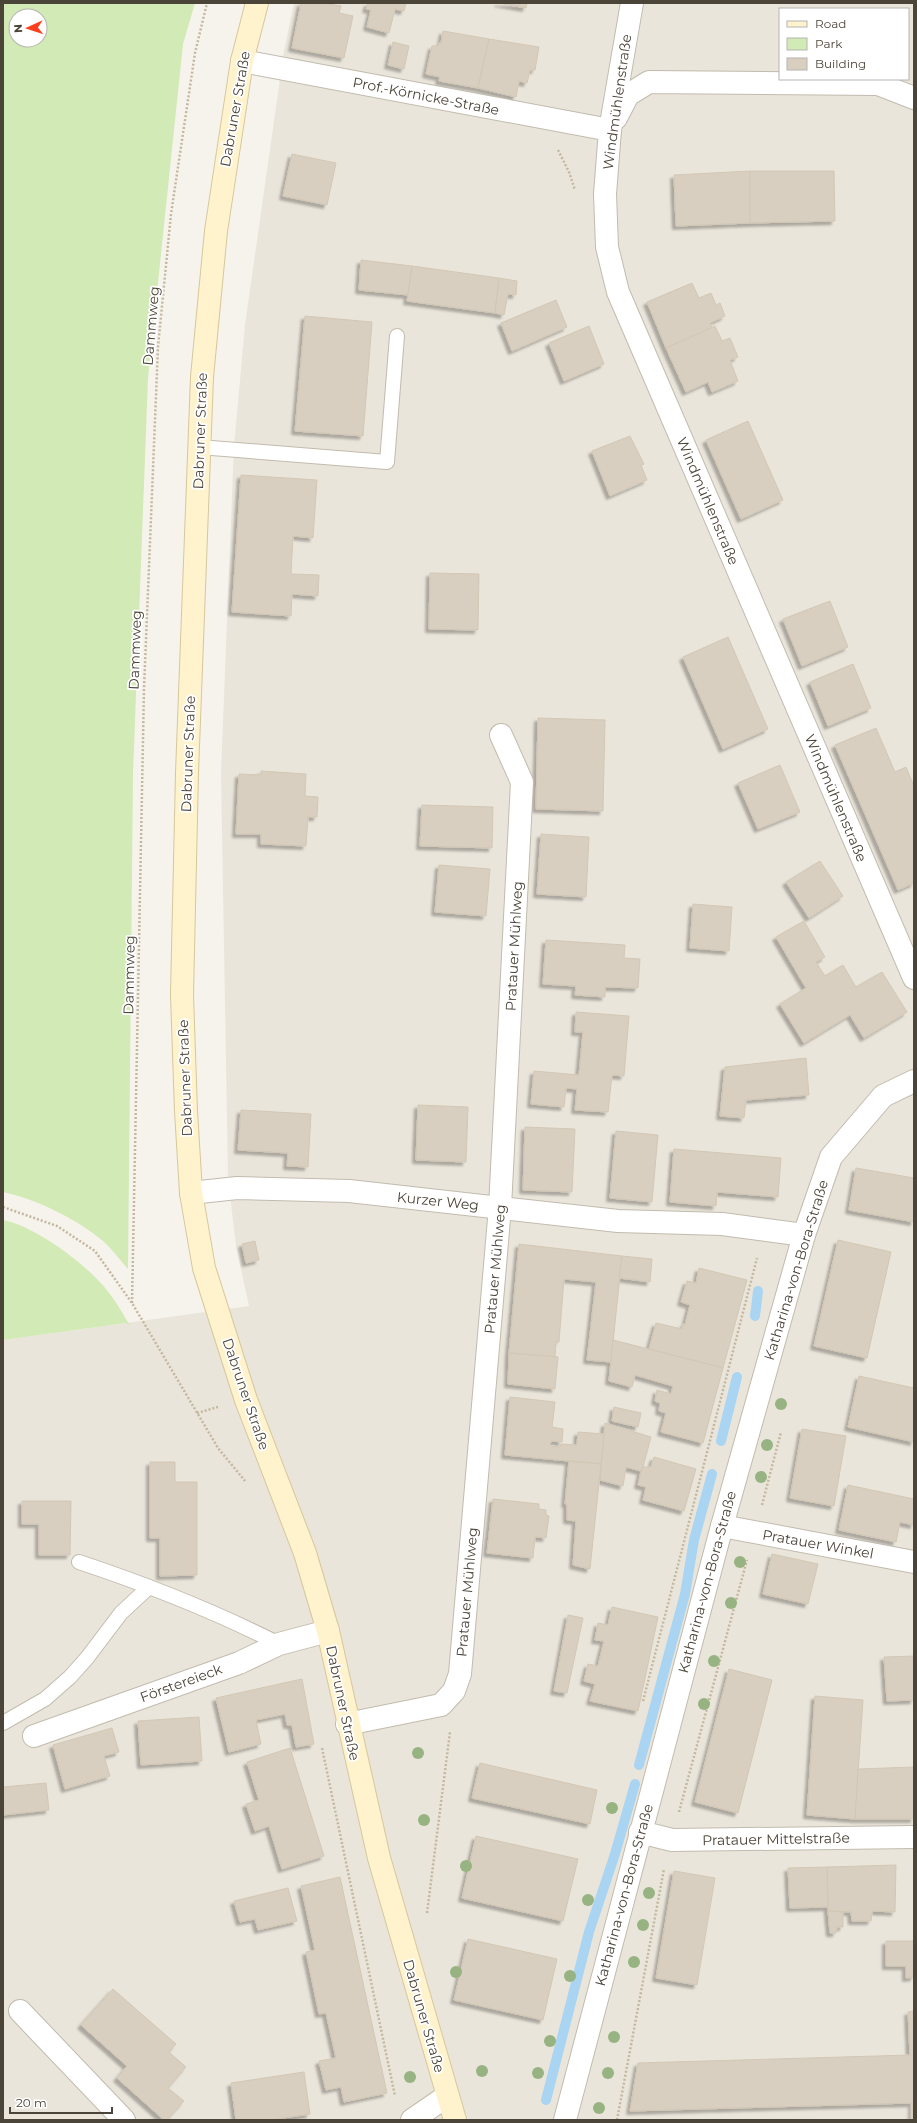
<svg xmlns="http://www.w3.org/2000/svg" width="917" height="2123" font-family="Montserrat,sans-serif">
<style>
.residential{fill:#eae5da;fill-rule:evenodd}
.green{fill:#d2eab5;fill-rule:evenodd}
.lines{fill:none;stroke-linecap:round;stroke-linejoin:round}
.stream{stroke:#a9d4f2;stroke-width:10}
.building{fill:#d8cfc1;stroke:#d3c7b4;filter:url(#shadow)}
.lane-casing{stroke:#c2bbae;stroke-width:16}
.street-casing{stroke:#c2bbae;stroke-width:24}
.secondary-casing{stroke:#d6c79b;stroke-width:24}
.path{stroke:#c4b79f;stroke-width:2.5;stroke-dasharray:2 2;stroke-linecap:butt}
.lane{stroke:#fff;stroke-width:14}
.street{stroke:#fff;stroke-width:22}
.secondary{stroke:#fff3cd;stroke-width:22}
.tree{fill:#97b381}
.labels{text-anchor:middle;stroke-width:3.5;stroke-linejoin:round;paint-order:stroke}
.street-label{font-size:14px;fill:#4b4439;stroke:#fff}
</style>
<defs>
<filter id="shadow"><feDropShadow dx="-3.5" dy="3.5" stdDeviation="1" flood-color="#0004"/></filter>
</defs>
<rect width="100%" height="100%" fill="#f6f3ec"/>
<path class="residential" d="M294 3H914V2120H3V1340L249 1306 236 1246 228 1178 221 772 234 446 245 325 284 51ZM780 9H908V79H780Z"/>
<g class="green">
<path d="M3 3H195L183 44 148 378 133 774 128 1269C120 1260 112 1249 103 1241 77 1219 36 1199 3 1192ZM16 16H40V40H16Z"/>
<path d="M3 1220C31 1225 74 1256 94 1276 109 1290 120 1308 130 1326L126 1323 3 1340Z"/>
</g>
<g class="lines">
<g class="stream">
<path d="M755 1316 758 1291"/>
<path d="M721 1441 737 1377"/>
<path d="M639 1765 685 1594 694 1540 712 1474"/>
<path d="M546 2100 589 1932 615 1854 635 1784"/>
</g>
</g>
<g class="building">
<path d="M301 3H323L341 6 339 13 353 16 344 58 292 48Z"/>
<path d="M368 3H406L404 11 395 9 389 33 367 27 371 10 366 9Z"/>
<path d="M498 3H527L526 8Z"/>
<path d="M443 31 489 39 478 88 439 81 440 77 426 74 432 46H438L439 43H441Z"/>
<path d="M489 39 539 47 535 70H530L527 83 519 81 516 97 478 88Z"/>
<path d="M393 42 409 46 404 69 388 65Z"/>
<path d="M292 154 336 163 327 205 283 196Z"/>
<path d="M750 171V223L676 226 674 175Z"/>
<path d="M750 171H834L835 221 750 223Z"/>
<path d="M361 260 412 266 408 295 359 290Z"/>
<path d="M412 266 499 278 495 313 407 301Z"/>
<path d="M499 278 517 281 516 295 508 294 504 315 495 313Z"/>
<path d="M692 283 699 298 711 293 716 305 720 303 725 316 710 323 712 328 666 348 647 302Z"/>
<path d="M556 300 567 327 512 351 501 323Z"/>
<path d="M305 316 372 322 363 436 295 431Z"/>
<path d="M589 326 604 364 564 381 549 343Z"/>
<path d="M715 326 722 341 730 338 738 357 730 360 738 381 712 392 708 382 686 392 666 348Z"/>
<path d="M748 421 783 500 741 519 706 440Z"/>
<path d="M630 436 644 464 641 465 647 480 610 496 592 451Z"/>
<path d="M241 475 317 480 313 538 293 536 291 574 319 575 318 596 292 594 291 616 232 612Z"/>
<path d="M430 573 479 574 478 630 429 629Z"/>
<path d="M830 601 848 647 802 666 783 619Z"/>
<path d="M728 637 768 729 723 749 683 657Z"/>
<path d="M853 664 871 708 828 726 810 682Z"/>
<path d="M538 718 605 720 603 811 536 809Z"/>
<path d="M876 728 895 772 906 767 914 786V883L898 890 835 745Z"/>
<path d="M780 765 800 812 758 829 738 783Z"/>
<path d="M261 771 306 774 305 796 318 797 317 817H308L306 846 261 844V834H236L239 774 261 775Z"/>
<path d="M422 805 493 807 492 848 420 846Z"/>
<path d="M541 834 589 837 586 897 537 894Z"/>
<path d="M820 861 843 896 809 918 786 882Z"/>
<path d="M439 865 490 869 486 916 435 912Z"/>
<path d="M693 904 732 907 729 951 690 948Z"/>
<path d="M804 921 825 957 816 962 825 976 843 965 856 987 882 972 907 1012 864 1038 850 1015 804 1043 780 1004 806 988 776 937Z"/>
<path d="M546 940 625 945 624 958 640 959 638 988 605 987V997L575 995 576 986 543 984Z"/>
<path d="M576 1012 629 1016 624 1076 612 1075 608 1112 575 1110 577 1089 566 1088 564 1107 531 1104 534 1071 579 1075 583 1032H575Z"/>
<path d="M806 1058 809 1095 746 1100 744 1118 720 1116 725 1067Z"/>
<path d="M418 1105 468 1107 466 1162 416 1160Z"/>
<path d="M241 1110 311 1114 308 1167 287 1166 288 1153 238 1150Z"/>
<path d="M525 1127 575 1129 572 1192 523 1190Z"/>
<path d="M616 1131 658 1135 652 1202 610 1198Z"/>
<path d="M674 1149 781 1158 778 1197 717 1192 716 1206 670 1202Z"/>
<path d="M856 1168 914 1178V1222L849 1210Z"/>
<path d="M838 1240 891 1252 867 1358 814 1346Z"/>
<path d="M255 1241 259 1260 246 1263 242 1244Z"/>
<path d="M519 1244 622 1256 611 1362 587 1360 596 1282 564 1279 559 1342H556L555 1357 509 1353Z"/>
<path d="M622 1256 652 1259 650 1282 619 1278Z"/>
<path d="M699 1268 747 1280 723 1368 649 1349 656 1323 682 1329 683 1324 685 1325 690 1305 681 1302 687 1281 696 1283Z"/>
<path d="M613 1340 723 1368 703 1443 661 1432 666 1413 659 1411 660 1403 655 1401 657 1390 671 1394 673 1386 635 1375 632 1387 609 1381Z"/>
<path d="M509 1353 558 1357 555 1389 508 1384Z"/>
<path d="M859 1376 914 1388V1442L848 1427Z"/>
<path d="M510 1397 555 1402 552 1427 563 1429 562 1442 551 1441 550 1446 560 1447 561 1444 577 1445 578 1432 604 1434 601 1464 505 1455Z"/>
<path d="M614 1407 641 1413 638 1427 612 1421Z"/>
<path d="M605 1423 651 1437 643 1467 641 1471 626 1467 623 1486 600 1480Z"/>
<path d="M802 1429 846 1436 834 1506 790 1498Z"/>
<path d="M654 1457 696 1469 684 1511 643 1500 646 1487 638 1485 641 1471 643 1467H651Z"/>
<path d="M569 1461 601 1464 590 1569 573 1565 576 1521 567 1520V1504H565Z"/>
<path d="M150 1462H175V1482H197V1575L160 1576V1538H150Z"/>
<path d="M848 1485 914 1499V1525L900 1522 896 1542 839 1530Z"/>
<path d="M493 1499 539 1504V1509L546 1510V1515L549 1516 546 1538 535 1537 533 1558 487 1553Z"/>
<path d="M22 1501H71L70 1555H39V1524H22Z"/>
<path d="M772 1554 818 1564 808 1604 763 1594Z"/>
<path d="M612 1607 658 1617 638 1711 590 1701 595 1684 584 1681 588 1664 598 1666 604 1641 595 1640 598 1623 608 1625Z"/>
<path d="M568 1615 583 1618 567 1693 554 1691Z"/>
<path d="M914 1656V1700L887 1701 884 1657Z"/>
<path d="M729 1669 772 1680 738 1813 695 1802Z"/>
<path d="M302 1679 314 1744 296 1747 292 1725H287L285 1714 256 1720 261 1744 229 1752 216 1698Z"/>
<path d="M815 1696 863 1700 855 1819 807 1815Z"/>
<path d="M199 1717 202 1761 141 1765 138 1721Z"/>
<path d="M112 1728 119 1752 104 1756 110 1776 65 1789 53 1745Z"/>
<path d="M290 1748 324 1856 282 1869 269 1826 255 1831 246 1804 259 1800 247 1762Z"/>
<path d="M480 1763 597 1790 590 1824 472 1798Z"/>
<path d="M914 1767V1819H855L858 1769Z"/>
<path d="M46 1783 49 1810 3 1815V1787Z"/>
<path d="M476 1836 578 1859 563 1921 462 1898Z"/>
<path d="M896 1865 895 1912 872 1911 871 1921H852L851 1912 828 1911 827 1867Z"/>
<path d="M827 1867 828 1907 790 1908 788 1868Z"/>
<path d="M674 1871 715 1878 697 1985 656 1978Z"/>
<path d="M340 1877 387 2093 344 2102 341 2087 326 2090 319 2061 336 2058 326 2013 319 2014 306 1952 315 1950 301 1886Z"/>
<path d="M288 1888 297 1921 258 1930 255 1919 240 1922 234 1901Z"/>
<path d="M828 1911 843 1912V1927H837L836 1933H830Z"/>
<path d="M468 1939 557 1959 543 2020 454 2000Z"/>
<path d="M886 1941H914V1977L906 1978V1966H886Z"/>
<path d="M113 1989 176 2044 169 2052 186 2067 168 2088 184 2101 167 2120H164L117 2078 127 2066 81 2025Z"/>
<path d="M914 2011V2120H912V2103L630 2111 638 2063 910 2055 908 2012Z"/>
<path d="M304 2072 310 2114 270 2120H236L231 2083Z"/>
</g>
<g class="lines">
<g class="lane-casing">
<g id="lane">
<path d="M199 447 387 462 397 336"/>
<path d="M79 1562C148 1585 214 1611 279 1644"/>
<path d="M3 1723 45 1699 70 1677 87 1658 121 1613 149 1587"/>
</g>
</g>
<g class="street-casing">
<g id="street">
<path d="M632 3 610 130 605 194 607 247 618 292 914 978"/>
<path d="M242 61 610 130"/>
<path d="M616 118 628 95 649 82 878 84 914 98"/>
<path d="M191 1193 237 1188 349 1191 618 1221 722 1224 804 1235"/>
<path d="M722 1526 914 1562"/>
<path d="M347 1724 441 1705 454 1691 460 1674 500 1207 522 782 501 735"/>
<path d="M34 1736 239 1663 279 1644 328 1631"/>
<path d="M640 1832 672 1840 914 1837"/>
<path d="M20 2011 124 2120"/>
<path d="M412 2120 447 2096"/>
<path d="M565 2120 722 1526 804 1235 831 1157 883 1096 914 1081"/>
</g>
</g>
<g class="secondary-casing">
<path id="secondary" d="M257 3 242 61 216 231 202 377 187 773 182 995 186 1111 191 1193 204 1268 246 1400 305 1553 328 1631 379 1858 455 2120"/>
</g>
<g class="path">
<path d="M558 150 569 172 575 190"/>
<path d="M3 1207 57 1226 95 1251 132 1303 218 1448 245 1481"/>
<path d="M132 1303 144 689 158 347 171 214 195 53 207 3"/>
<path d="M197 1413 218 1407"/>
<path d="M762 1505 781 1432"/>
<path d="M643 1701 757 1258"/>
<path d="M322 1748 395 2096"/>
<path d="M679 1812 747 1560"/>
<path d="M427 1913 450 1732"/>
<path d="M617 2120 664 1869"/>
</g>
<use href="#lane" class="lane"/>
<use href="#street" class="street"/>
<use href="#secondary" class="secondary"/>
</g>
<g class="tree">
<circle cx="781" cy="1404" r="6"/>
<circle cx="767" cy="1445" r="6"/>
<circle cx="761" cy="1477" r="6"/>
<circle cx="740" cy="1562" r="6"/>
<circle cx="731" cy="1603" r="6"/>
<circle cx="714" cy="1661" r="6"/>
<circle cx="704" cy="1704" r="6"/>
<circle cx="418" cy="1753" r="6"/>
<circle cx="612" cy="1808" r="6"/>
<circle cx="424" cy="1820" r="6"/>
<circle cx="466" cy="1866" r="6"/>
<circle cx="649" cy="1893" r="6"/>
<circle cx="588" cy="1900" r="6"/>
<circle cx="643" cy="1925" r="6"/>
<circle cx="634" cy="1962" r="6"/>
<circle cx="456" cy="1972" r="6"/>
<circle cx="570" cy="1976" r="6"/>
<circle cx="614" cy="2037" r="6"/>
<circle cx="550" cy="2041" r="6"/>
<circle cx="482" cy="2071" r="6"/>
<circle cx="538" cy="2073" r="6"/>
<circle cx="608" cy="2073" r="6"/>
<circle cx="410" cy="2077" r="6"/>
<circle cx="599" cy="2108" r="6"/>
</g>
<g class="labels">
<g class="street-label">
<text transform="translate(426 96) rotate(11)" y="5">Prof.-Körnicke-Straße</text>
<text transform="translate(617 102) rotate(-82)" y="5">Windmühlenstraße</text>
<text transform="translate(235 109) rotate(-80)" y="5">Dabruner Straße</text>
<text transform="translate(151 326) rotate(-85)" y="5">Dammweg</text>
<text transform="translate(200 431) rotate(-88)" y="5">Dabruner Straße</text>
<text transform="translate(708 501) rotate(67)" y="5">Windmühlenstraße</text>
<text transform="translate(135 650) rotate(-88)" y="5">Dammweg</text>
<text transform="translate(188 754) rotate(-88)" y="5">Dabruner Straße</text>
<text transform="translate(836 798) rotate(67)" y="5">Windmühlenstraße</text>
<text transform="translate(514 946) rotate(-87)" y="5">Pratauer Mühlweg</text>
<text transform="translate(129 975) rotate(-89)" y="5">Dammweg</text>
<text transform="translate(185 1078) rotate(-92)" y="5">Dabruner Straße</text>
<text transform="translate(438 1201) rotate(6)" y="5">Kurzer Weg</text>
<text transform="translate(495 1269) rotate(-85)" y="5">Pratauer Mühlweg</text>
<text transform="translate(796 1270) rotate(-73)" y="5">Katharina-von-Bora-Straße</text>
<text transform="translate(246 1394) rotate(71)" y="5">Dabruner Straße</text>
<text transform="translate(818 1544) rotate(10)" y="5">Pratauer Winkel</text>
<text transform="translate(707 1582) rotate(-75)" y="5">Katharina-von-Bora-Straße</text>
<text transform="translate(467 1592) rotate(-85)" y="5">Pratauer Mühlweg</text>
<text transform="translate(181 1683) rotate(-20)" y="5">Förstereieck</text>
<text transform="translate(343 1703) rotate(78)" y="5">Dabruner Straße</text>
<text transform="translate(776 1839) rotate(-1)" y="5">Pratauer Mittelstraße</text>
<text transform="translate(624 1895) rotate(-75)" y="5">Katharina-von-Bora-Straße</text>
<text transform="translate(424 2016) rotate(74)" y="5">Dabruner Straße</text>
</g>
</g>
<rect width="917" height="2123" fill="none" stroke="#4b4439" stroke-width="8"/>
<rect x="779" y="8" width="130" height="72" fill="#ffffff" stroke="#b7b4b0"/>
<rect x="787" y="21" width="20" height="6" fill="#fff3cd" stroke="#b7b4b0"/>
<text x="815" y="28" font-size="12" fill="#4b4439">Road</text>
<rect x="787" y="38" width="20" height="12" fill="#d2eab5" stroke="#b7b4b0"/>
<text x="815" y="48" font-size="12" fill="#4b4439">Park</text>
<rect x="787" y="58" width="20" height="12" fill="#d8cfc1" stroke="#b7b4b0"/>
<text x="815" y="68" font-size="12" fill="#4b4439">Building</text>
<g transform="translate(28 28) rotate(267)"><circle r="19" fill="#ffffff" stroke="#b7b4b0"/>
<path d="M0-3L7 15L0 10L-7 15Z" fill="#fc3f1d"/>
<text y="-6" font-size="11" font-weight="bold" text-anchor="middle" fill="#4b4439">N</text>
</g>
<path d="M10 2107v6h102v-6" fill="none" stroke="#4b4439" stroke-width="2"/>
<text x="16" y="2107" font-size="12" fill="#4b4439" stroke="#ffffff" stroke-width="3" paint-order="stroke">20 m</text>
</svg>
